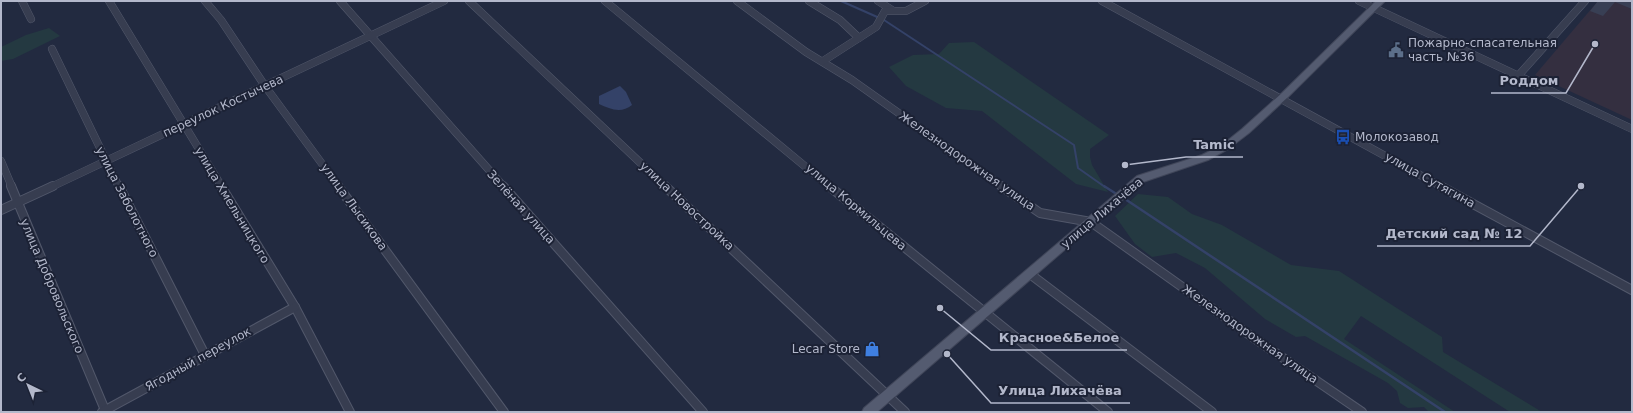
<svg xmlns="http://www.w3.org/2000/svg" width="1633" height="413" font-family="'DejaVu Sans',sans-serif">
<style>
.medical{fill:#342f40}
.green{fill:#243941}
.water{fill:#344268}
.lines{fill:none;stroke-linecap:round;stroke-linejoin:round}
.stream-far1{stroke:#344268;stroke-width:2}
.stream{stroke:#344268;stroke-width:2.5}
.minor-far1-casing{stroke:#52586b;stroke-width:8}
.minor-casing{stroke:#52586b;stroke-width:10}
.major-casing{stroke:#404659;stroke-width:2}
.minor-far1{stroke:#373d50;stroke-width:7}
.minor{stroke:#373d50;stroke-width:8}
.major{fill:#545b70;fill-rule:evenodd}
.wall{fill:#383f54}
.labels{text-anchor:middle;stroke-width:4;stroke-linejoin:round;paint-order:stroke}
.poi-label{font-size:12px;fill:#b3b8cb;stroke:#1c2235;text-anchor:start}
.street-label{font-size:12px;fill:#b3b8cb;stroke:#1c2235}
.leader{fill:none;stroke:#b3b8cb;stroke-width:1.5}
.callout-dot{fill:#b3b8cb;stroke:#1c2235;stroke-width:1.5}
.callout-label{font-size:13px;text-anchor:middle;font-weight:bold;fill:#b3b8cb;stroke:#1c2235;stroke-width:4;stroke-linejoin:round;paint-order:stroke}
</style>
<rect width="100%" height="100%" fill="#222a40"/>
<path class="medical" d="M1598 1 1632 2V120L1535 75Z"/>
<g class="green">
<path d="M49 28 60 36 13 59 1 61V47L26 35Z"/>
<path d="M974 42 1109 135 1090 149V157L1092 165 1108 192 1076 184 982 111 946 108 906 86 889 67 913 55 939 54 949 43Z"/>
<path d="M1138 194 1168 197 1192 214 1222 225 1291 265 1339 271 1442 337 1443 352 1542 412H1510L1361 316 1344 339 1455 412H1429L1424 407 1408 408 1400 403 1397 391 1388 383 1305 336 1296 337 1265 319 1205 268 1176 253 1152 257 1135 244 1115 216Z"/>
</g>
<path class="water" d="M620 86 626 92 632 105C621 114 610 109 599 104V96Z"/>
<g class="lines">
<path class="stream-far1" d="M841 1 884 20 1074 145 1078 168 1105 187"/>
<g class="stream">
<path d="M1104 186 1118 195"/>
<path d="M1122 197 1445 412"/>
</g>
<g class="minor-far1-casing">
<g id="minor-far1">
<path d="M22 1 31 19"/>
<path d="M109 1 222 187"/>
<path d="M205 1 221 20 265 86 339 187"/>
<path d="M340 1 504 187"/>
<path d="M469 1 666 187"/>
<path d="M605 1 830 187"/>
<path d="M737 1 806 52 852 80 1003 187"/>
<path d="M809 1 840 20 859 38"/>
<path d="M878 1 892 10"/>
<path d="M1102 1 1442 187"/>
<path d="M1359 1 1632 129"/>
<path d="M52 49 119 187"/>
<path d="M823 61 876 27 885 11H906L925 1"/>
<path d="M1518 76 1585 1"/>
<path d="M1 161 12 187"/>
<path d="M51 187 444 1"/>
</g>
</g>
<g class="minor-casing">
<g id="minor">
<path d="M11 186 105 410"/>
<path d="M119 186 205 355"/>
<path d="M221 186 295 307 350 412"/>
<path d="M338 186 504 412"/>
<path d="M503 186 703 412"/>
<path d="M665 186 905 412"/>
<path d="M829 186 1108 412"/>
<path d="M1001 186 1040 213 1091 222 1251 336 1362 412"/>
<path d="M1440 186 1632 290"/>
<path d="M1 210 53 186"/>
<path d="M1030 274 1212 412"/>
<path d="M102 412 295 307"/>
</g>
</g>
<g class="major-casing">
<path id="major" d="M1376 1H1385L1288 97 1249 133 1228 149 1208 160 1143 182 877 412H862L864 408 1137 176 1202 155 1222 145 1242 129 1282 93Z"/>
</g>
<use href="#minor-far1" class="minor-far1"/>
<use href="#minor" class="minor"/>
<use href="#major" class="major"/>
</g>
<path class="wall" d="M1598 1H1632V9L1615 2 1603 16 1590 11Z"/>
<defs>
<g id="civic-bare" transform="scale(1.2)"><path d="M-.6-6.5H3V-4.5H.6V-3L4-1V1h2V6H-6V1h2V-1L-.6-3ZM-1.2 2.5V6h2.4V2.5Z" fill="#5c6f8a" stroke="#1c2235" stroke-width="2.5" paint-order="stroke"/></g>
<g id="bus-bare" transform="scale(1.2)"><path d="M-5-6H5V4H4V6H2V4H-2V6H-4V4H-5ZM-3.5-4V0h7V-4ZM-3.5 1.2v1.5H-2V1.2ZM2 1.2v1.5H3.5V1.2Z" fill="#1a4fb4" stroke="#1c2235" stroke-width="2.5" paint-order="stroke"/></g>
<g id="shop-bare" transform="scale(1.2)"><path d="M-5-2.5h2.3a2.7 3.5 0 0 1 5.4 0H5L5.5 6h-11ZM-1.5-2.5h3a1.5 2.3 0 0 0-3 0Z" fill="#3f7fe0" stroke="#1c2235" stroke-width="2.5" paint-order="stroke"/></g>
</defs>
<g fill-rule="evenodd">
<use href="#civic-bare" x="1396" y="50"/>
<use href="#bus-bare" x="1343" y="137"/>
<use href="#shop-bare" x="872" y="349"/>
</g>
<g class="labels">
<g class="poi-label">
<text x="1408" y="47">Пожарно-спасательная<tspan x="1408" dy="14">часть №36</tspan></text>
<text x="1355" y="141">Молокозавод</text>
<text x="860" y="353" text-anchor="end">Lecar Store</text>
</g>
<g class="street-label">
<text transform="translate(223 106) rotate(-25)" y="4">переулок Костычева</text>
<text transform="translate(967 161) rotate(35)" y="4">Железнодорожная улица</text>
<text transform="translate(1430 180) rotate(29)" y="4">улица Сутягина</text>
<text transform="translate(127 202) rotate(63)" y="4">улица Заболотного</text>
<text transform="translate(232 205) rotate(59)" y="4">улица Хмельницкого</text>
<text transform="translate(687 206) rotate(43)" y="4">улица Новостройка</text>
<text transform="translate(354 207) rotate(54)" y="4">улица Лысикова</text>
<text transform="translate(521 207) rotate(48)" y="4">Зелёная улица</text>
<text transform="translate(856 207) rotate(40)" y="4">улица Кормильцева</text>
<text transform="translate(1102 213) rotate(-40)" y="4">улица Лихачёва</text>
<text transform="translate(52 286) rotate(67)" y="4">улица Добровольского</text>
<text transform="translate(1250 334) rotate(35)" y="4">Железнодорожная улица</text>
<text transform="translate(198 359) rotate(-29)" y="4">Ягодный переулок</text>
</g>
</g>
<path class="leader" d="M1595 44L1566 93H1491M1125 165L1186 157H1243M1581 186L1530 246H1377M940 308L991 350H1127M947 354L991 403H1130"/>
<g class="callout-dot">
<circle cx="1595" cy="44" r="4"/>
<circle cx="1125" cy="165" r="4"/>
<circle cx="1581" cy="186" r="4"/>
<circle cx="940" cy="308" r="4"/>
<circle cx="947" cy="354" r="4"/>
</g>
<g class="callout-label">
<text x="1529" y="85">Роддом</text>
<text x="1214" y="149">Tamic</text>
<text x="1454" y="238">Детский сад № 12</text>
<text x="1059" y="342">Красное&amp;Белое</text>
<text x="1060" y="395">Улица Лихачёва</text>
</g>
<rect width="1633" height="413" fill="none" stroke="#b3b8cb" stroke-width="4"/>
<g transform="translate(28 385) rotate(317)" stroke="#1c2235" stroke-width="3" paint-order="stroke">
<path d="M0-3L7 15L0 10L-7 15Z" fill="#b3b8cb"/>
<text y="-6" font-size="11" font-weight="bold" text-anchor="middle" fill="#b3b8cb">С</text>
</g>
</svg>
